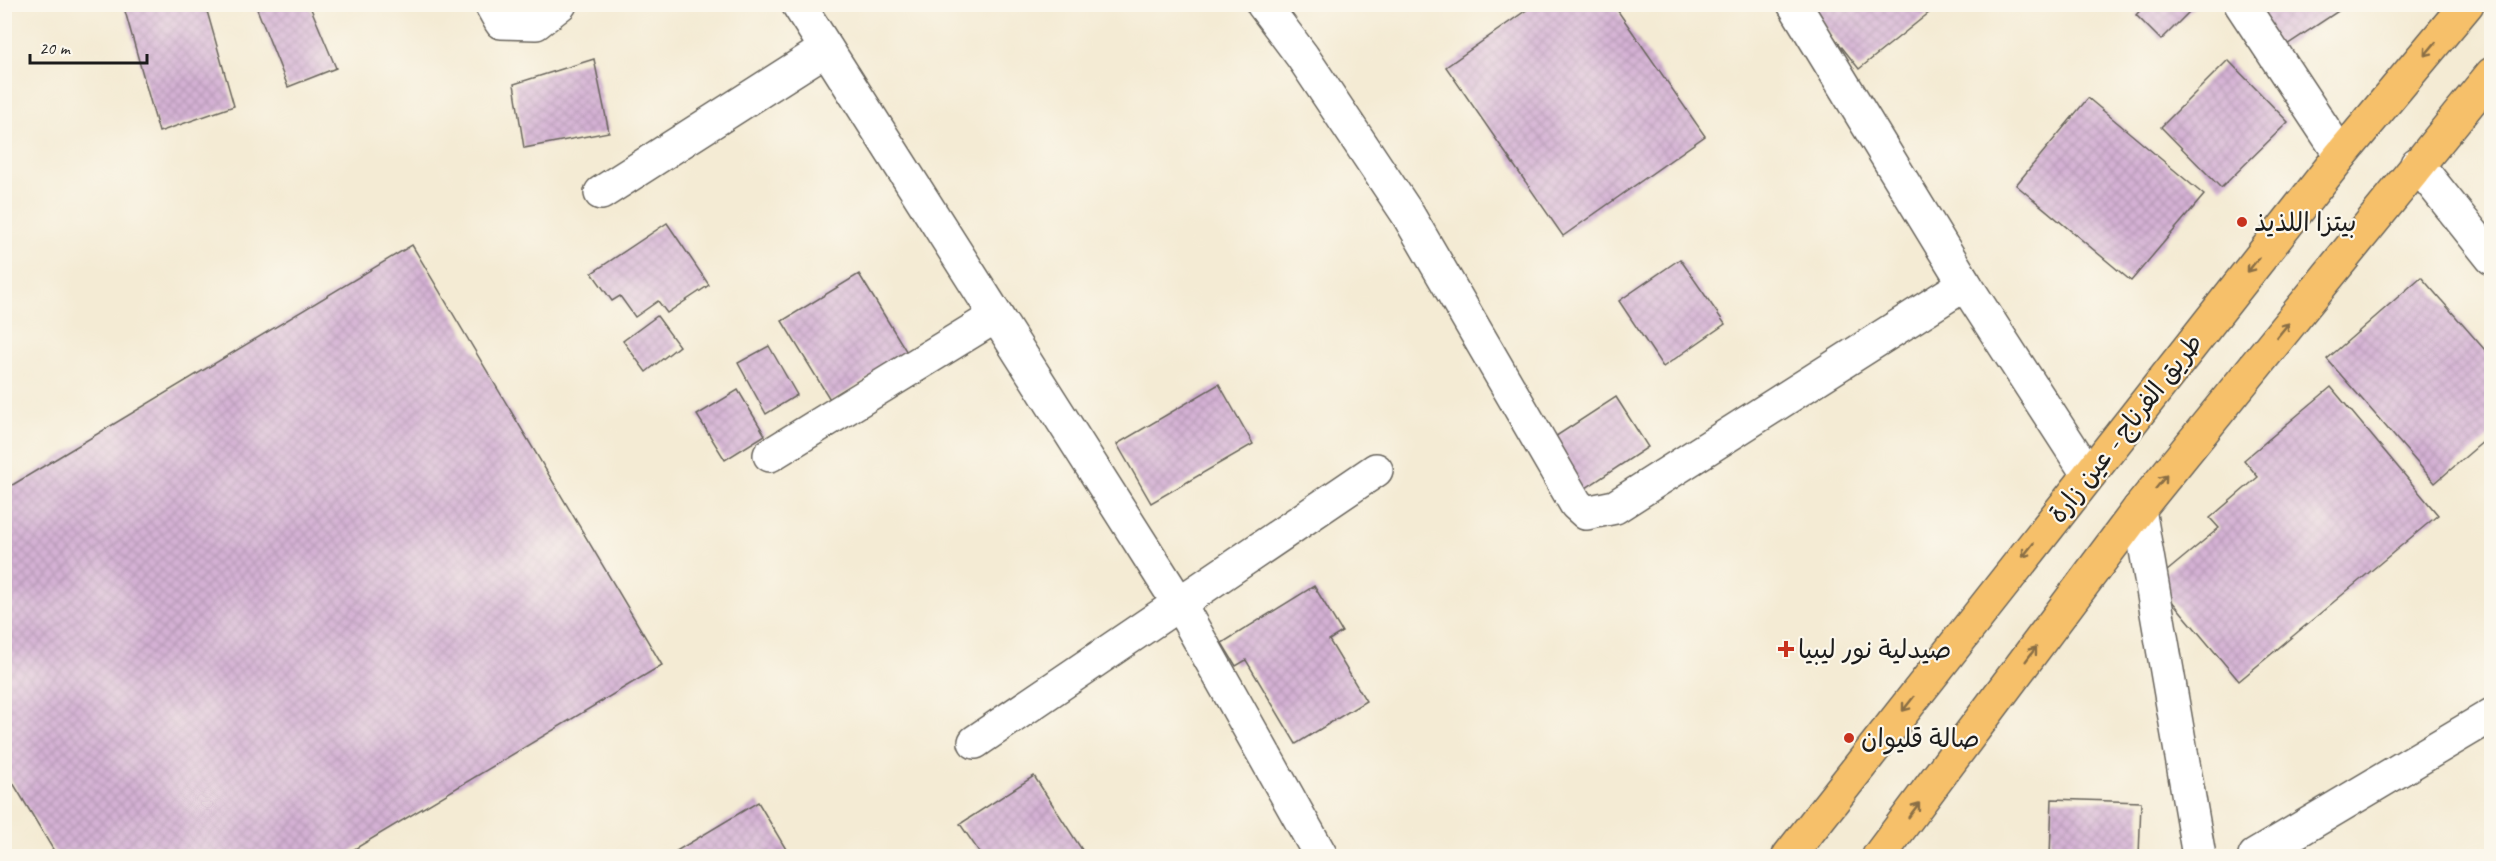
<svg xmlns="http://www.w3.org/2000/svg" width="2496" height="861" font-family="Caveat,'Playpen Sans Arabic',sans-serif">
<style>
.building{fill:url(#building-cross-hatch)}
.lines{fill:none;stroke-linecap:round;stroke-linejoin:round}
.minor-casing{stroke:#68645c;stroke-width:36}
.major-casing{stroke:#68645c;stroke-width:36}
.minor{stroke:#fff;stroke-width:33}
.major{stroke:#f6c06b;stroke-width:33}
.oneway{stroke:#896e44}
.poi-dot{fill:#c8321e;stroke:#fbf7ec;stroke-width:2}
.labels{text-anchor:middle;stroke-width:4.5;stroke-linejoin:round;paint-order:stroke}
.poi-label{font-size:26px;fill:#1c1c1c;stroke:#fbf7ec;text-anchor:start}
.street-label{font-size:26px;fill:#1c1c1c;stroke:#fbf7ec}
</style>
<defs>
<pattern id="building-cross-hatch" width="8" height="8" patternUnits="userSpaceOnUse" patternTransform="scale(1.5)"><rect width="8" height="8" fill="#d4b1d4"/><path d="M0 0l8 8M0 8l8-8" fill="none" stroke="#b598b5"/></pattern>
</defs>
<rect width="100%" height="100%" fill="#fbf7ec"/>
<filter id="ink" filterUnits="userSpaceOnUse"><feTurbulence type="fractalNoise" baseFrequency=".0167" numOctaves="2"/><feDisplacementMap in="SourceGraphic" scale="12" xChannelSelector="R" yChannelSelector="G"/><feConvolveMatrix kernelMatrix="1 2 1 2 8 2 1 2 1" color-interpolation-filters="sRGB"/></filter>
<filter id="wash" filterUnits="userSpaceOnUse"><feTurbulence type="fractalNoise" baseFrequency=".008" numOctaves="4" result="noise"/><feDisplacementMap in="SourceGraphic" scale="24" xChannelSelector="R" yChannelSelector="G"/><feGaussianBlur stdDeviation="1.35" result="paint"/><feColorMatrix in="noise" values="0 0 0 0 0 0 0 0 0 0 0 0 0 0 0 0 0 1.4 0 .05"/><feComposite in="paint" operator="in"/></filter>
<g filter="url(#wash)">
<rect width="100%" height="100%" fill="#f4ebd4"/>
<g id="blocks">
<g class="building">
<path d="M123 4H205L234 106 159 132Z"/>
<path d="M255 4H309L336 68 288 87Z"/>
<path d="M1535 4H1613L1705 136 1563 236 1446 67Z"/>
<path d="M1808 4H1940L1859 69Z"/>
<path d="M2146 4H2193L2195 6 2161 40 2136 15Z"/>
<path d="M2246 4H2349L2276 52Z"/>
<path d="M594 59 609 132 524 148 514 84Z"/>
<path d="M2228 60 2288 122 2221 188 2161 127Z"/>
<path d="M2088 98 2204 195 2131 281 2016 185Z"/>
<path d="M667 223 709 285 667 313 658 301 635 317 620 296 612 301 592 273Z"/>
<path d="M412 245 662 665 343 856H57L4 768V490Z"/>
<path d="M1680 259 1725 324 1663 367 1619 301Z"/>
<path d="M859 274 908 354 831 401 782 321Z"/>
<path d="M2421 277 2492 358V434L2435 483 2327 359Z"/>
<path d="M657 316 679 346 646 372 623 341Z"/>
<path d="M769 346 797 395 766 414 738 363Z"/>
<path d="M1219 384 1253 444 1151 503 1117 444Z"/>
<path d="M2331 387 2438 515 2239 681 2155 581 2219 528 2210 518 2258 477 2244 460Z"/>
<path d="M738 390 765 435 725 460 697 415Z"/>
<path d="M1616 397 1648 447 1577 494 1544 444Z"/>
<path d="M1314 586 1342 632 1329 640 1366 701 1296 744 1246 660 1236 666 1222 643Z"/>
<path d="M1034 776 1086 856H982L960 824Z"/>
<path d="M2052 799 2141 802 2139 856H2050Z"/>
<path d="M758 802 790 856H668Z"/>
</g>
</g>
</g>
<g filter="url(#ink)">
<use href="#blocks" fill-opacity="0" stroke="#68645c" stroke-width="1.5"/>
<g class="lines">
<g class="minor-casing">
<g id="minor">
<path d="M491 4 501 22 536 23 560 4"/>
<path d="M798 4 1180 605 1321 856"/>
<path d="M1263 4 1302 56 1407 213 1569 492 1576 504 1586 513 1615 507 1965 284"/>
<path d="M1794 4 1965 284 2088 474"/>
<path d="M2241 4 2341 155"/>
<path d="M2417 164 2492 258"/>
<path d="M601 193 826 49"/>
<path d="M770 455 996 316"/>
<path d="M2139 509 2199 856"/>
<path d="M975 742 1376 470"/>
<path d="M2255 856 2492 715"/>
</g>
</g>
<g class="major-casing">
<g id="major">
<path d="M1789 856 2341 155 2467 4"/>
<path d="M1879 856 2139 509 2492 74"/>
</g>
</g>
<use href="#minor" class="minor"/>
<use href="#major" class="major"/>
</g>
<defs><path id="oneway-shaft" d="M-6 0H5M1.5-3L5.5 0L1.5 3" fill="none" stroke-width="1.6" stroke-linecap="round" stroke-linejoin="round" transform="scale(1.5)"/></defs>
<g class="oneway">
<use href="#oneway-shaft" transform="translate(2430 49) rotate(130)"/>
<use href="#oneway-shaft" transform="translate(2253 265) rotate(128)"/>
<use href="#oneway-shaft" transform="translate(2283 330) rotate(-51)"/>
<use href="#oneway-shaft" transform="translate(2161 482) rotate(-51)"/>
<use href="#oneway-shaft" transform="translate(2028 550) rotate(128)"/>
<use href="#oneway-shaft" transform="translate(2031 654) rotate(-53)"/>
<use href="#oneway-shaft" transform="translate(1908 704) rotate(128)"/>
<use href="#oneway-shaft" transform="translate(1914 810) rotate(-53)"/>
</g>
</g>
<g class="poi-dot">
<circle cx="2242" cy="222" r="6"/>
<path d="M1783 640h6v6h6v6h-6v6h-6v-6h-6v-6h6z"/>
<circle cx="1849" cy="738" r="6"/>
</g>
<g class="labels">
<g class="poi-label">
<text x="2254" y="231">بيتزا اللذيذ</text>
<text x="1798" y="658">صيدلية نور ليبيا</text>
<text x="1861" y="747">صالة قليوان</text>
</g>
<g class="street-label">
<text transform="translate(2125 428) rotate(-52)" y="9">طريق الفرناج - عين زارة</text>
</g>
</g>
<rect width="2496" height="861" fill="none" stroke="#fbf7ec" stroke-width="24"/>
<path d="M30 54v9h117v-9" fill="none" stroke="#1c1c1c" stroke-width="3"/>
<text x="39" y="54" font-size="18" fill="#1c1c1c" stroke="#fbf7ec" stroke-width="4.5" paint-order="stroke">20 m</text>
</svg>
